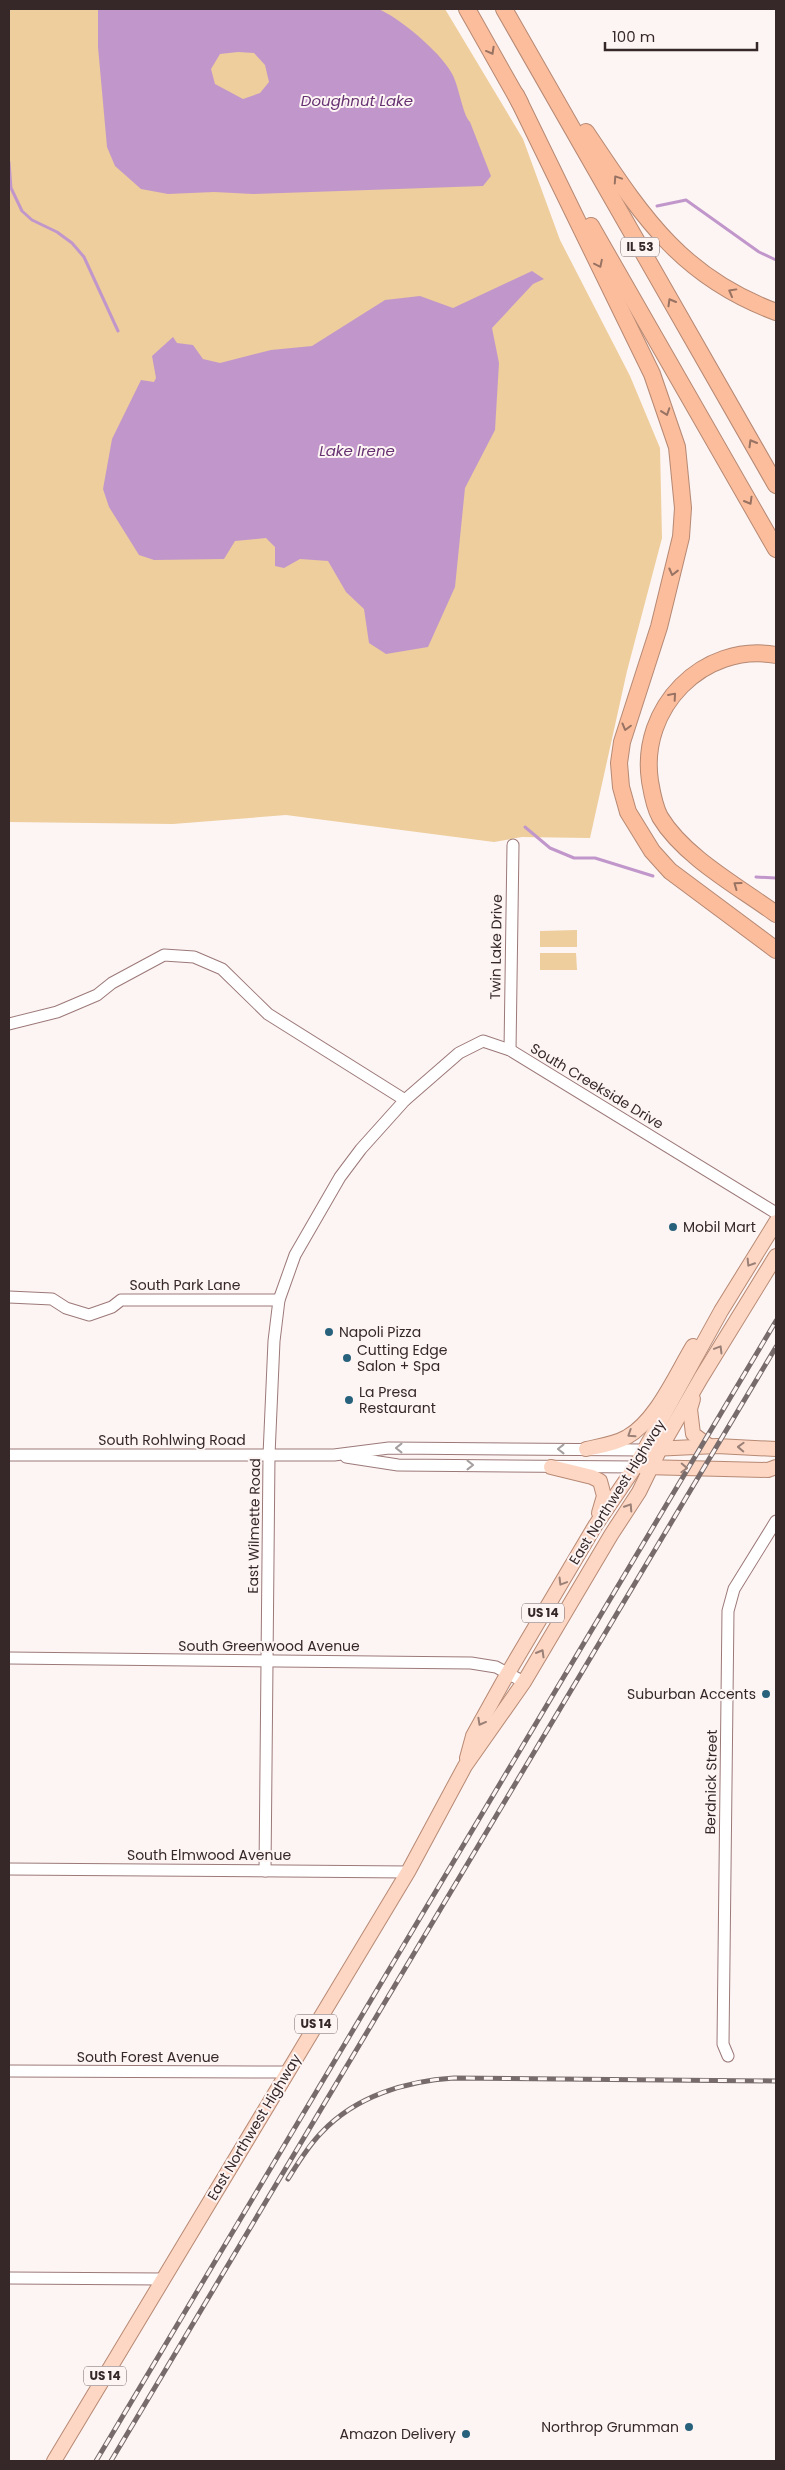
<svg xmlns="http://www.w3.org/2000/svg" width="785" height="2470" font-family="Poppins,sans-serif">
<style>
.green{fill:#edce9c}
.water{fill:#c197cb;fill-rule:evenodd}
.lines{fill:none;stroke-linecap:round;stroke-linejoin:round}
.stream{stroke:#c197cb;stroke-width:3}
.minor-casing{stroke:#9c7978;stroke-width:13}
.major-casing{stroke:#b68973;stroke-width:16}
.highway-casing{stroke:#b68973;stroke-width:18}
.minor{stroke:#fff;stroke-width:11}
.major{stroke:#fdd7c4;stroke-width:14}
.highway{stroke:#fbbd9c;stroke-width:16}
.rail-casing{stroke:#776b6b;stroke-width:5}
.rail{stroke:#fdf4f4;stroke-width:3;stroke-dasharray:9;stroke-linecap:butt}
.oneway{stroke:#987262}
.oneway2{stroke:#9a8076}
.oneway3{stroke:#a59e9e}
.poi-dot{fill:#28617b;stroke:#fdf4f4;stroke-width:2}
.labels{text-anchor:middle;stroke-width:4;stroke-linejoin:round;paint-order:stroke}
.shield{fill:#fdf4f4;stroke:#726565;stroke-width:1}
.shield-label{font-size:12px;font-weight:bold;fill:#362828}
.street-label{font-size:14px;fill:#362828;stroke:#fdf4f4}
.poi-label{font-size:14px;fill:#362828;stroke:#fdf4f4;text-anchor:start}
.water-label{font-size:15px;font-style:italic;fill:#663272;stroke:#fdf4f4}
</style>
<rect width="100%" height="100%" fill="#fdf4f4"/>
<g class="green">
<path d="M9 9H445L523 139 560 240 630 376 660 448 662 538 627 671 590 838 522 837 494 842 286 815 173 824 9 822Z"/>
<path d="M577 930V947H540V931Z"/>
<path d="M540 953H576L577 970H540Z"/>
</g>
<g class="water">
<path d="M98 9H378C399 17 440 52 451 72 459 84 462 114 470 122L491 176 483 186 253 194 214 192 168 194 141 189 115 166 107 147 98 47ZM238 52 254 53 265 65 269 82 260 93 243 99 215 84 211 69 220 54Z"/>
<path d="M532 271 544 279 533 284 492 328 499 363 495 430 465 488 455 587 428 647 386 654 369 643 364 609 346 592 328 561 300 559 284 568 275 566V547L266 538 235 541 224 559 154 560 139 555 109 507 103 489 112 439 141 380 154 382 156 378 152 356 173 337 177 343 193 345 203 359 220 363 271 350 312 346 385 300 420 296 453 308Z"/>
</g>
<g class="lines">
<g class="stream">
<path d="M9 162 11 188 22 211 32 220 57 232 72 243 84 257 118 331"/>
<path d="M657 206 686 200 759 252 776 260"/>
<path d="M525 827 550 848 574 858H595L653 876"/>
<path d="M756 877 776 878"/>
</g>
<g class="minor-casing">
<g id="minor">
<path d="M9 1024 57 1012 97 995 112 983 164 955 194 957 222 969 268 1014 405 1100"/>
<path d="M510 1050 513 845"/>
<path d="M9 1297 52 1299 66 1308 89 1315 112 1307 121 1300H279"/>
<path d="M9 1455H334L389 1448 645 1450"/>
<path d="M346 1457 398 1465 635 1467"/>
<path d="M9 1658 471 1663 496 1667 524 1682"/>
<path d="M9 1869 408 1872"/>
<path d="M265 1871 269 1455 274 1341 279 1300 295 1255 340 1177 361 1149 405 1100 459 1053 483 1041 510 1050 776 1213"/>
<path d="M728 2056 723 2044 728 1611 734 1589 776 1521"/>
<path d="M9 2071 287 2072"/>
<path d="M9 2278 162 2279"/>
</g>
</g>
<g class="major-casing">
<g id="major">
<path d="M693 1399 690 1409 693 1434 709 1446"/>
<path d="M586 1449C600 1446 615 1444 627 1437 656 1421 676 1374 693 1346"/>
<path d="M652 1449 717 1446 776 1449"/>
<path d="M551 1467 592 1477 600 1481 604 1496 599 1513"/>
<path d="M643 1467 768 1470 776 1467"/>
<path d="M467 1758 473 1736 508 1673 595 1526 635 1467 721 1311 776 1222"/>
<path d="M54 2461 408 1872 465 1766 524 1682 611 1535 639 1492 660 1449 701 1378 776 1256"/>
</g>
</g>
<g class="highway-casing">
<g id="highway">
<path d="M467 9 520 103"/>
<path d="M504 9 776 485"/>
<path d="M516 95 652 374 677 447 683 508 681 537 659 627 622 742 619 763 621 787 628 812 652 851 670 871 776 950"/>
<path d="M586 132C641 214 679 276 776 312"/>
<path d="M591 226 776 549"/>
<path d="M776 655C703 642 639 708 650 781 652 793 654 806 660 817 684 857 739 887 776 914"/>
</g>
</g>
<use href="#minor" class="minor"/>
<use href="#major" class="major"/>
<use href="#highway" class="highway"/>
<g class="rail-casing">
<g id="rail">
<path d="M288 2179C298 2163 308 2146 322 2132 356 2096 406 2081 454 2078L776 2081"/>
<path d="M96 2461 776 1321"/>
<path d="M111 2461 776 1347"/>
</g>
</g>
<use href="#rail" class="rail"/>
</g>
<defs><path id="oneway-chevron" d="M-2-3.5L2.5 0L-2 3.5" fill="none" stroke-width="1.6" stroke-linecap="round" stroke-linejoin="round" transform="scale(1.25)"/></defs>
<g class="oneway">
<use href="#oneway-chevron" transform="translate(491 51) rotate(61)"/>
<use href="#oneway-chevron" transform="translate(617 179) rotate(-124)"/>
<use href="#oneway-chevron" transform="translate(599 264) rotate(64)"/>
<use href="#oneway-chevron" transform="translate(732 292) rotate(-151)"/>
<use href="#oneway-chevron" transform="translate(671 302) rotate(-120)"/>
<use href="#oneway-chevron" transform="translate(666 412) rotate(71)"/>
<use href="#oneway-chevron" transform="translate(752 443) rotate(-120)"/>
<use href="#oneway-chevron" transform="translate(749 501) rotate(60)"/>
<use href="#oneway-chevron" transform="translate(673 572) rotate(104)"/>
<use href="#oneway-chevron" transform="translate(673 696) rotate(-49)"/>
<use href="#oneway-chevron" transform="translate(626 727) rotate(105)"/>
<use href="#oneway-chevron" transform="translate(737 885) rotate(-144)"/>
</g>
<g class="oneway2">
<use href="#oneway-chevron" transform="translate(750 1263) rotate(122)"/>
<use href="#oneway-chevron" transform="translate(719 1349) rotate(-59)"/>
<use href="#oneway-chevron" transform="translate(631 1434) rotate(147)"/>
<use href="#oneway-chevron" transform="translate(741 1447) rotate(-178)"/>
<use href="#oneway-chevron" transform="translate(684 1468) rotate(2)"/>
<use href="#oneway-chevron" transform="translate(629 1507) rotate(-57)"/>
<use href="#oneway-chevron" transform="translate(562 1582) rotate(121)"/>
<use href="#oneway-chevron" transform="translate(541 1653) rotate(-60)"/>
<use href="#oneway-chevron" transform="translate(481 1722) rotate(119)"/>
</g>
<g class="oneway3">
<use href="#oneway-chevron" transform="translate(399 1448) rotate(-180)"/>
<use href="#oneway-chevron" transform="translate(561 1449) rotate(-180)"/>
<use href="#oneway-chevron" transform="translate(470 1465)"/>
</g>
<g class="poi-dot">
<circle cx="673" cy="1227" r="5"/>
<circle cx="329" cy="1332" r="5"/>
<circle cx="347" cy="1358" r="5"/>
<circle cx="349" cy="1400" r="5"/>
<circle cx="766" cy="1694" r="5"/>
<circle cx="689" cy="2427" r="5"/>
<circle cx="466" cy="2434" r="5"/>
</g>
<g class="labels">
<g class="shield">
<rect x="621" y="237.5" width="38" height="19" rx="4"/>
<rect x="522" y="1603.5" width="42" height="19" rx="4"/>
<rect x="295" y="2014.5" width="42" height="19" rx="4"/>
<rect x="84" y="2366.5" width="42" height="19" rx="4"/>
</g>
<g class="shield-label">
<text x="640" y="251">IL 53</text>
<text x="543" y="1617">US 14</text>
<text x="316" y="2028">US 14</text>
<text x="105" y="2380">US 14</text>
</g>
<g class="street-label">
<text transform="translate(496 947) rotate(-89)" y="5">Twin Lake Drive</text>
<text transform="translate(597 1086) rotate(31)" y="5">South Creekside Drive</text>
<text x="185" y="1290">South Park Lane</text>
<text x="172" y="1445">South Rohlwing Road</text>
<text transform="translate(617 1492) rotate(-58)" y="5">East Northwest Highway</text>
<text transform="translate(254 1526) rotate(-89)" y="5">East Wilmette Road</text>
<text x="269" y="1651">South Greenwood Avenue</text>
<text transform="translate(711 1782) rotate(-89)" y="5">Berdnick Street</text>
<text x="209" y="1860">South Elmwood Avenue</text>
<text x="148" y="2062">South Forest Avenue</text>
<text transform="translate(254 2127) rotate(-59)" y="5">East Northwest Highway</text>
</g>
<g class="poi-label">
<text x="683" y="1232">Mobil Mart</text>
<text x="339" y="1337">Napoli Pizza</text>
<text x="357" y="1355">Cutting Edge<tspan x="357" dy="16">Salon + Spa</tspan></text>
<text x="359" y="1397">La Presa<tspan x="359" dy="16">Restaurant</tspan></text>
<text x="756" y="1699" text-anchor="end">Suburban Accents</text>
<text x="679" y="2432" text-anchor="end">Northrop Grumman</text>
<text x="456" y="2439" text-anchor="end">Amazon Delivery</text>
</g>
<g class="water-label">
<text x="357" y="106">Doughnut Lake</text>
<text x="357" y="456">Lake Irene</text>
</g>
</g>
<rect width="785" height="2470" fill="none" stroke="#362828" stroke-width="20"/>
<path d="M605 42v8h152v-8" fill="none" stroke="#362828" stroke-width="2.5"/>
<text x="612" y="42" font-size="15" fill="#362828" stroke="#fdf4f4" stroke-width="4" paint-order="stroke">100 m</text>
</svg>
